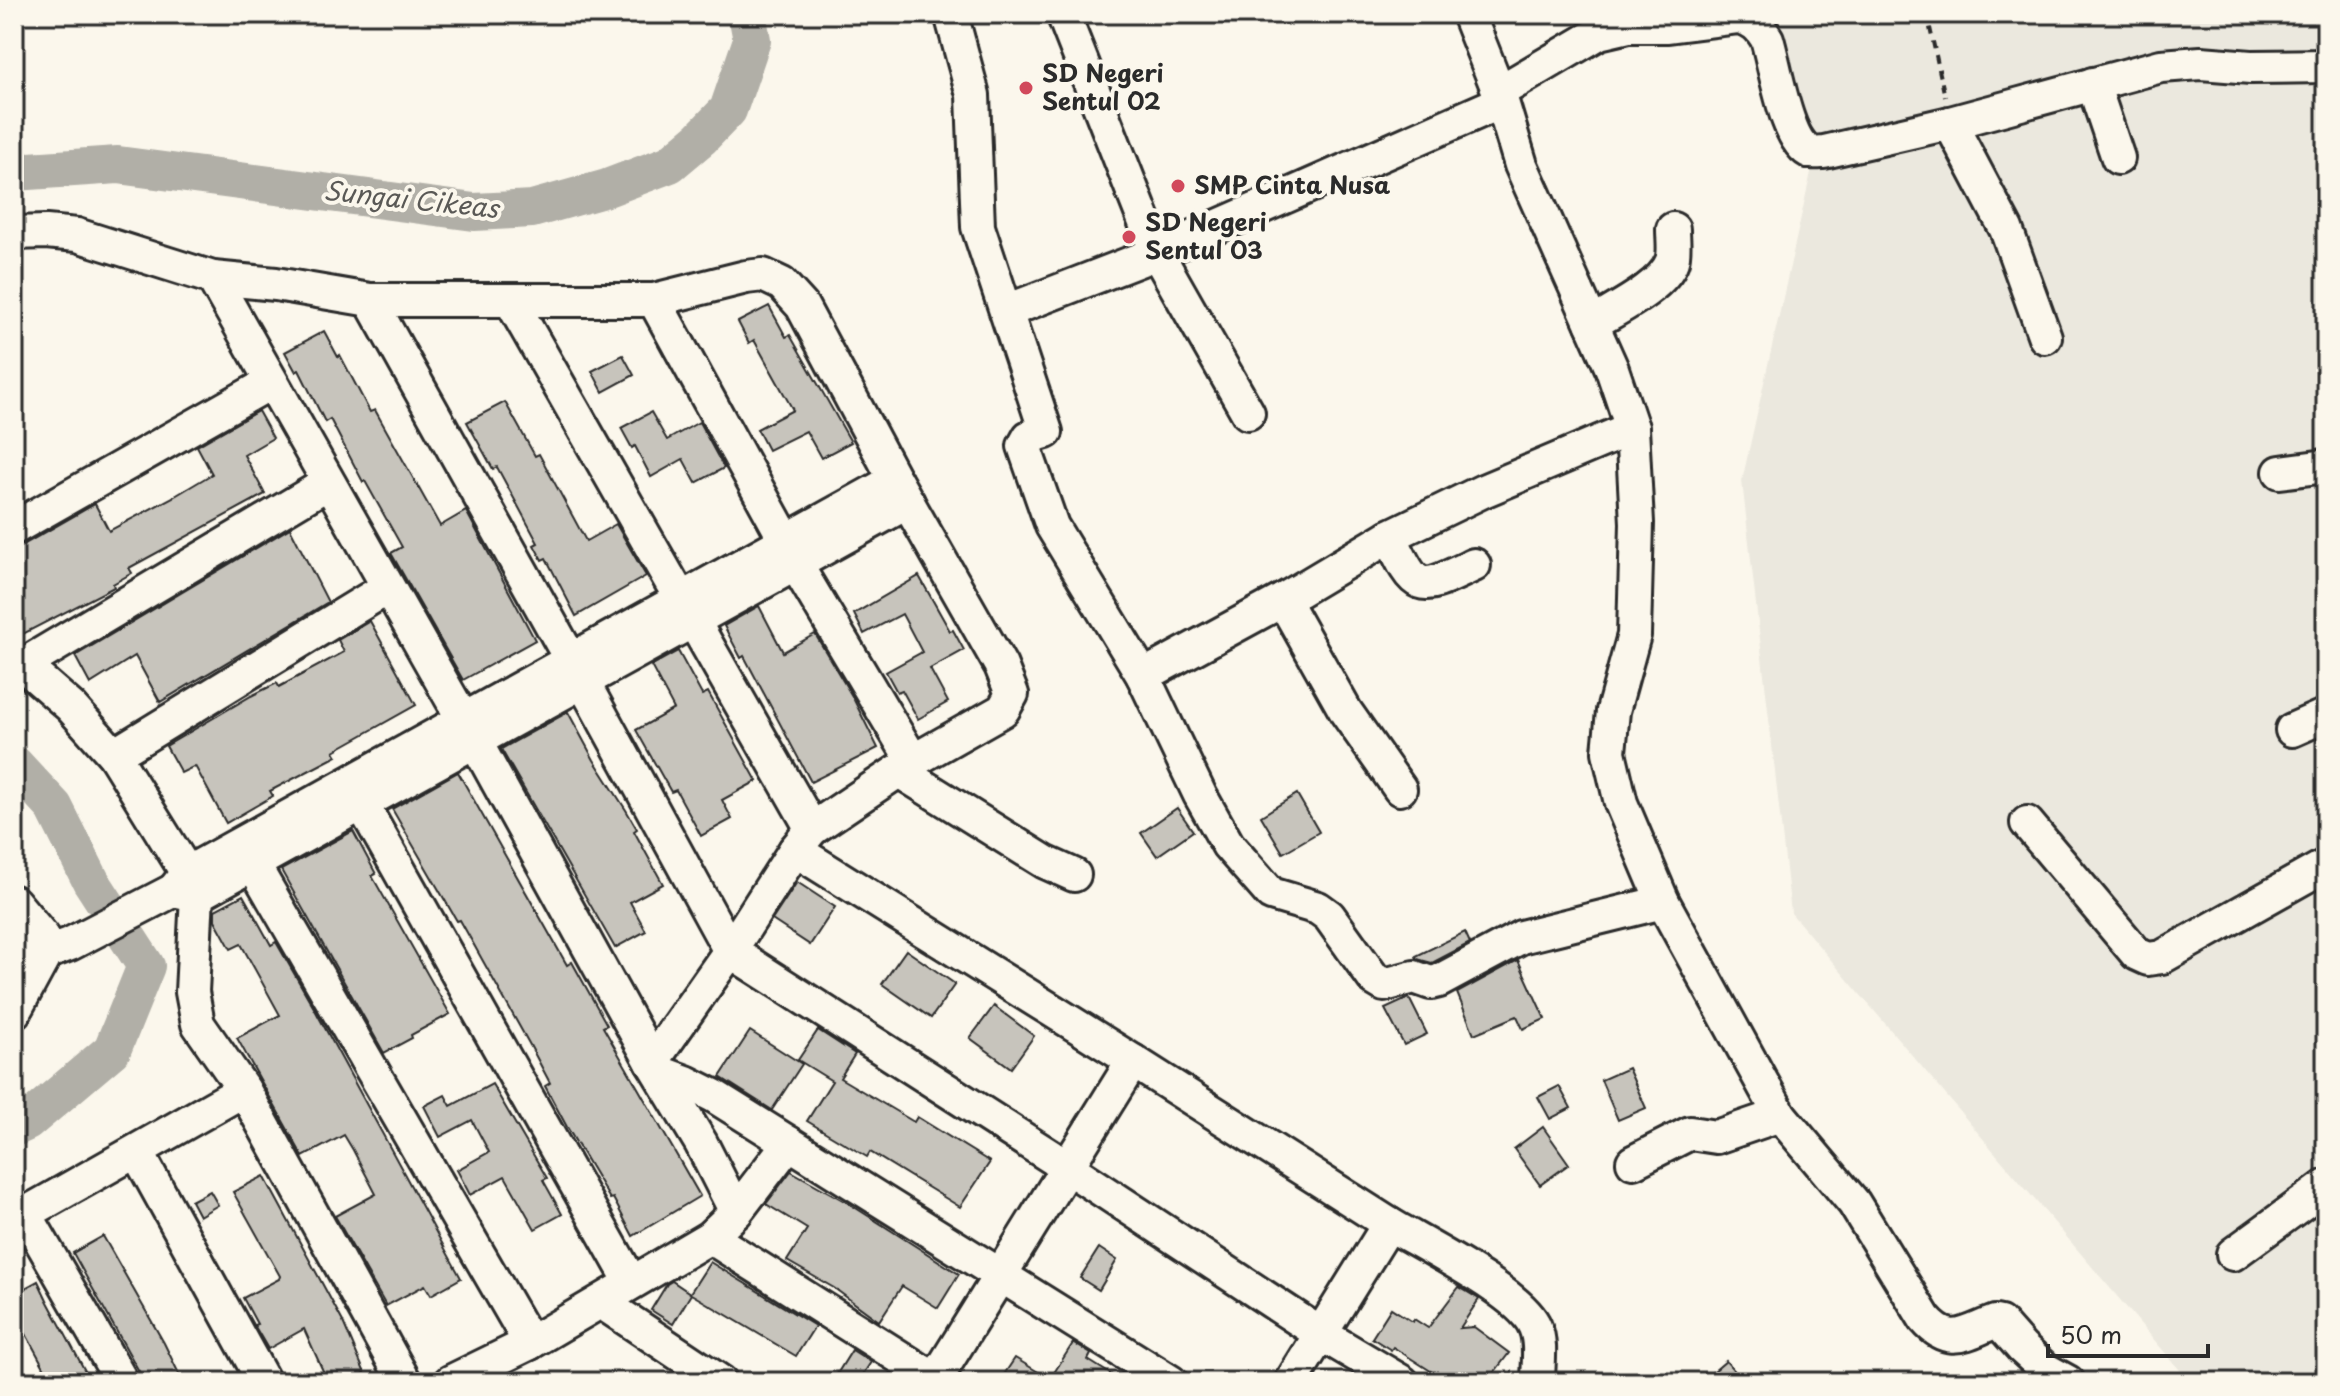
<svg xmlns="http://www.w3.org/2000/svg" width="2340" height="1396" font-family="'Playpen Sans',sans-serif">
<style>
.built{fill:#ebe8de}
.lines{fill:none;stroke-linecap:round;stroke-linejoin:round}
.river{stroke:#b1afa7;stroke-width:38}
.building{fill:#c7c4bc;stroke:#2b2b2b;stroke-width:2}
.minor-casing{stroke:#2b2b2b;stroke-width:38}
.path{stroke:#2b2b2b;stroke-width:4;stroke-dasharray:8 6;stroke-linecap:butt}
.minor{stroke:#fbf7ec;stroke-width:32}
.poi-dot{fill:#d1495b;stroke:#fbf7ec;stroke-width:3}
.labels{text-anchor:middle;stroke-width:8;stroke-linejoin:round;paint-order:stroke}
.poi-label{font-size:24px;font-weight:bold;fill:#2b2b2b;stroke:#fbf7ec;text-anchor:start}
.water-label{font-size:26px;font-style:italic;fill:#5a5956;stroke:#fbf7ec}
</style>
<rect width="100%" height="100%" fill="#fbf7ec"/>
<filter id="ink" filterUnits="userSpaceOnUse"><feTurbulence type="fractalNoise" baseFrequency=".0125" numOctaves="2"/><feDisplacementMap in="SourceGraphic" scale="16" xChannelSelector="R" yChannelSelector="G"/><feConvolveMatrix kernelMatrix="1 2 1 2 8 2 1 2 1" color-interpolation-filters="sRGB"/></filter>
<g filter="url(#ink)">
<path class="built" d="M1763 14H2326V1382H2190L1791 913 1742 481 1818 141Z"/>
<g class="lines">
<g class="river">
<path d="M14 172 118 165 474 212 532 209 607 188 670 164 701 138 728 110 752 40 747 14"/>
<path d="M14 764 54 807 91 881 146 966 112 1050 27 1122 14 1128"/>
</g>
</g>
<g class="building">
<path d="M769 306 786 337 790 335 851 442 821 458 806 431 768 450 757 429 793 410 754 340 749 343 738 322Z"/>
<path d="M324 331 338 357 340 355 370 412 375 410 440 526 466 511 535 640 463 680 391 553 402 547 365 481 363 482 330 419 325 422 299 370 296 372 285 352Z"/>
<path d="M623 355 634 375 603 392 592 371Z"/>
<path d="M505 402 535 456 539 454 586 541 616 524 646 576 576 616 546 558 542 560 534 545 538 543 497 467 493 469 467 422Z"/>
<path d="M258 411 273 438 244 455 265 494 129 568 132 573 113 584 114 587 21 635 14 623V547L23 545 95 504 109 531 175 496 212 474 197 446Z"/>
<path d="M651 412 667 440 699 422 724 468 696 483 683 459 651 477 635 446 632 448 621 428Z"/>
<path d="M290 528 328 602 160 702 135 656 90 684 75 656Z"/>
<path d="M919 576 950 631 953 630 964 650 930 669 948 702 918 719 902 690 897 692 886 672 922 652 902 614 864 634 854 614Z"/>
<path d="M759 606 783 652 815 634 852 696 878 748 811 782 744 656 741 658 724 626Z"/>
<path d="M370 621 416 705 334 751 337 756 270 791 273 796 226 823 195 766 181 773 166 746 251 696 277 683 279 687 344 652 338 640Z"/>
<path d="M678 651 702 695 708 692 757 781 722 800 732 819 701 836 676 790 671 792 636 730 674 709 651 666Z"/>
<path d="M568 712 594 760 626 810 637 829 634 831 663 884 630 902 646 931 615 948 501 749Z"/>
<path d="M458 772 567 965 572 962 607 1025 603 1027 700 1196 633 1236 613 1198 610 1199 567 1127 545 1086 550 1083 531 1047 460 920 457 921 392 809Z"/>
<path d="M1297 794 1319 832 1283 853 1261 816Z"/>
<path d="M1177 808 1193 831 1157 856 1141 833Z"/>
<path d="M353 831 376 874 372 876 450 1014 411 1035 412 1038 384 1053 281 870Z"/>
<path d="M797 882 835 907 810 945 772 920Z"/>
<path d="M243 895 271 945 276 942 314 1008 461 1278 431 1295 425 1285 386 1306 335 1216 376 1194 353 1150 344 1135 303 1157 237 1038 280 1015 241 944 231 949 215 920V910Z"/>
<path d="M1465 932 1470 943 1432 963 1417 959 1416 956Z"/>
<path d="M906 950 955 984 931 1018 882 984Z"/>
<path d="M1518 960 1545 1019 1523 1029 1517 1016 1474 1034 1457 993Z"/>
<path d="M1409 998 1427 1034 1404 1045 1385 1009Z"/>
<path d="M994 1006 1034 1036 1011 1068 970 1038Z"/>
<path d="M818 1030 855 1054 840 1078 914 1122 917 1117 990 1162 960 1207 870 1152 867 1157 807 1121 832 1081 798 1060Z"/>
<path d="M750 1031 802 1064 772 1110 720 1077Z"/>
<path d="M1628 1068 1646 1108 1618 1120 1601 1080Z"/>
<path d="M492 1084 547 1178 543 1180 562 1214 535 1229 505 1176 470 1195 457 1170 489 1152 472 1120 440 1137 424 1106 445 1095 451 1106Z"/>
<path d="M1559 1086 1571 1108 1550 1119 1538 1097Z"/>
<path d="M1543 1127 1569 1164 1540 1185 1514 1149Z"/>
<path d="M791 1171 848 1203 959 1274 938 1308 902 1286 879 1321 834 1288 787 1261 807 1229 766 1204Z"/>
<path d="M264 1176 343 1322 367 1378 358 1382H328L304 1329 268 1349 254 1325 257 1324 243 1298 279 1279 280 1276 233 1192Z"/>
<path d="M210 1191 218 1205 199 1216 191 1201Z"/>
<path d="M103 1236 164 1343 183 1382H145L84 1273 73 1253Z"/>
<path d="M1099 1248 1117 1260 1099 1290 1080 1278Z"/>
<path d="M710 1262 815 1326 796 1356 691 1294 673 1324 651 1310 667 1284 672 1281 690 1293Z"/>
<path d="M38 1281 48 1302 91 1382H52L20 1323 14 1308V1294Z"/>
<path d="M1459 1287 1479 1299 1460 1328 1474 1327 1509 1353 1487 1382H1448L1393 1347 1391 1350 1372 1338 1391 1308 1413 1322 1414 1319 1428 1328Z"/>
<path d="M1073 1343 1091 1354 1088 1360 1123 1382H999L1015 1358 1050 1379Z"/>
<path d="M852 1350 871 1362 858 1382H832Z"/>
<path d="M1726 1361 1744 1382H1701Z"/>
</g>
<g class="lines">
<g class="minor-casing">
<g id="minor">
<path d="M951 14 973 95 978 227 1046 432 1029 437 1024 446 1052 526 1143 676 1200 795 1228 845 1271 894 1318 908 1329 916 1374 979 1384 985 1414 977 1431 983 1439 981 1521 937 1663 902"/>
<path d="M1063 14 1157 253 1248 413"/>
<path d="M1468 14 1499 92 1521 165 1612 369 1632 428 1637 523 1634 635 1613 711 1609 752 1621 803 1663 902 1780 1115 1854 1203 1925 1319C1950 1348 1965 1333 1995 1322L2000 1323 2022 1348 2046 1370 2068 1382"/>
<path d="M2093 84 2118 158"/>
<path d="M1499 92 1599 33 1629 26H1668L1739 17C1753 20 1760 27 1767 39 1775 64 1786 144 1811 152 1813 153 1822 152 1824 152L1950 123 2161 66 2201 63 2251 67 2326 66"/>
<path d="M1950 123 2006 229 2045 337"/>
<path d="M14 233 46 232 77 235 213 278 276 284 370 300H654L746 277 763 275 782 284 802 306 895 480 1001 666 1012 694 1003 710 913 761 812 829"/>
<path d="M213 278 463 719 652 1062 701 1143 736 1212"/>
<path d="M370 300 571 660"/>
<path d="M654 300 786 541"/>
<path d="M511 301 812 829 795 850 730 951 652 1062"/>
<path d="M1007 311 1157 253 1501 102"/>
<path d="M1592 324C1614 310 1663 287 1672 261 1675 252 1673 239 1673 229"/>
<path d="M2280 472 2326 466"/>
<path d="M895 480 187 873 174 890 197 895 908 502"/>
<path d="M14 528 270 383"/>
<path d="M1390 536C1417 595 1419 591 1474 565"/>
<path d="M795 563 913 761"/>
<path d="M1283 600 1346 712 1400 789"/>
<path d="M14 661 23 665 71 707 114 755 187 873 197 895 192 992 198 1024 244 1090 405 1382"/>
<path d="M23 665 328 483"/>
<path d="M1143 676 1283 600 1390 536 1483 491 1632 428"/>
<path d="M583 682 730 951 1067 1167 1321 1334 1402 1382"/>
<path d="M2292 730 2326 715"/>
<path d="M114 755 387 588"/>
<path d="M899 771 1045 862 1074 875"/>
<path d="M362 804 631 1282"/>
<path d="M2027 823 2137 954 2148 959 2162 957 2326 865"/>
<path d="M795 850 1133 1061 934 1382"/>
<path d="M253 864 530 1343"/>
<path d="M14 902 43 937 46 953 14 1012"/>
<path d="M14 947 43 937"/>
<path d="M46 953 70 944 174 890"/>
<path d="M1133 1061 1389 1224"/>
<path d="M659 1072 686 1082 714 1096 1171 1382"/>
<path d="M137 1152 264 1382"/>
<path d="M1633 1162 1690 1133 1716 1137 1780 1115"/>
<path d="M26 1215 122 1382"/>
<path d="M14 1220 244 1090"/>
<path d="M710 1237 939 1382"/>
<path d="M2233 1254 2326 1186"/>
<path d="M601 1302 721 1382"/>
<path d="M450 1382 530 1343 710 1237 736 1212 789 1143"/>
<path d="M1291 1382 1389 1224C1422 1244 1522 1294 1535 1327 1542 1343 1538 1364 1538 1382"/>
</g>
</g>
<path class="path" d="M1927 14 1945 97"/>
<use href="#minor" class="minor"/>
</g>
</g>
<g class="poi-dot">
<circle cx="1026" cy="88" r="8"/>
<circle cx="1178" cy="186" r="8"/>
<circle cx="1129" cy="237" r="8"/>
</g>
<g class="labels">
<g class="poi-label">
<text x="1042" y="82">SD Negeri<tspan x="1042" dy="28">Sentul 02</tspan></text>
<text x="1194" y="194">SMP Cinta Nusa</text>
<text x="1145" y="231">SD Negeri<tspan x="1145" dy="28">Sentul 03</tspan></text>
</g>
<g class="water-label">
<text transform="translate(411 200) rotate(6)" y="9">Sungai Cikeas</text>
</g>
</g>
<rect width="2340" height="1396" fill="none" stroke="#fbf7ec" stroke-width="48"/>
<rect x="24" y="24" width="2292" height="1348" fill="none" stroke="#2b2b2b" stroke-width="3" filter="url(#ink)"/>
<path d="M2048 1344v12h160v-12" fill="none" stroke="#2b2b2b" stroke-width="4"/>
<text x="2060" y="1344" font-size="24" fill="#2b2b2b" stroke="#fbf7ec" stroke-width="6" paint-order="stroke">50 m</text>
</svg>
